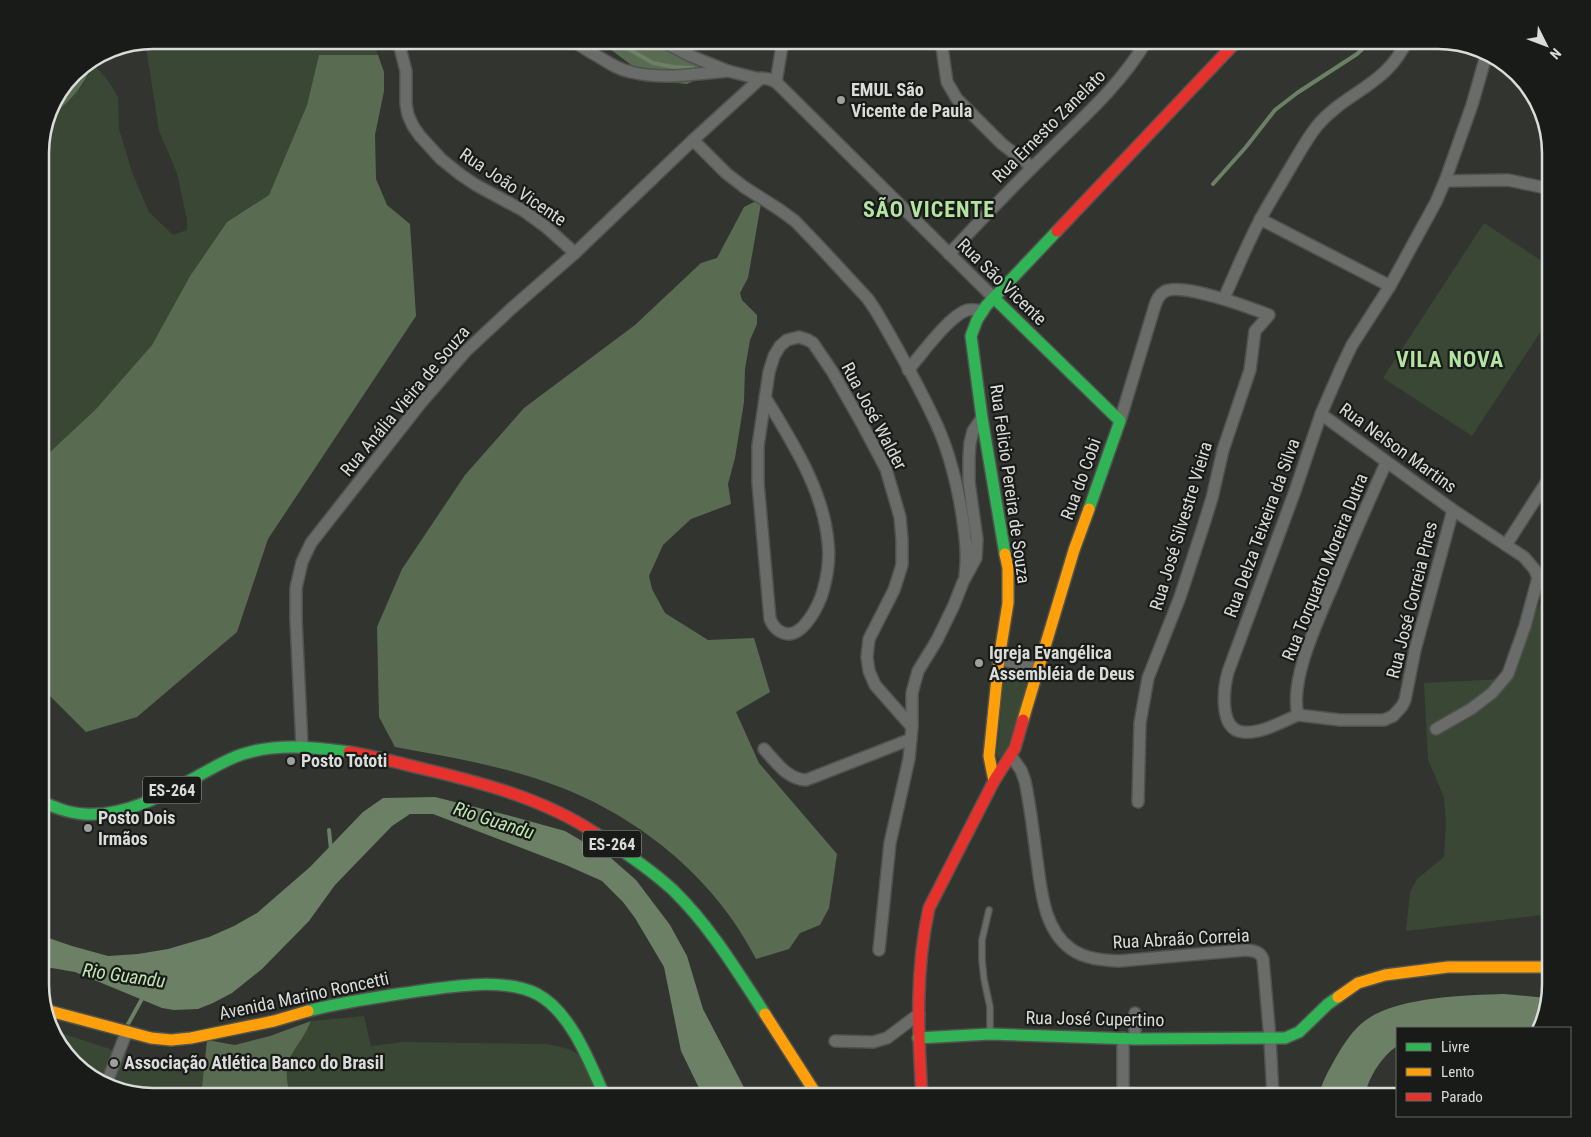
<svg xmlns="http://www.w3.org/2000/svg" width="1591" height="1137" font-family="'Roboto Condensed',sans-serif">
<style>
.green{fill:#3a4735}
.forest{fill:#596c52}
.water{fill:#6b8064}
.shadow{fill:#0007}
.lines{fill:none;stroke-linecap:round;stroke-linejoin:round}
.stream{stroke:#6b8064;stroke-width:4}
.building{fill:#484b47;stroke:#575956}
.lane-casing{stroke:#4f524e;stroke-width:8}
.street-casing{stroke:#4f524e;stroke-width:14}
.fast-casing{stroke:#4f524e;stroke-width:14}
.slow-casing{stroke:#4f524e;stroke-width:14}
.jam-casing{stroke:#4f524e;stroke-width:14}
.lane{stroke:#6a6c6a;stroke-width:5.5}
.street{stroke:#6a6c6a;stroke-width:11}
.fast{stroke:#30b455;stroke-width:11}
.slow{stroke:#ff9f0a;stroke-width:11}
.jam{stroke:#e5322d;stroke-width:11}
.poi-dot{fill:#9ea19d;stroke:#191b19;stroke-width:2}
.labels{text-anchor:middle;stroke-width:4.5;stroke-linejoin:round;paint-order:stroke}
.shield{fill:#191b19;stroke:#9fa29f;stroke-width:1}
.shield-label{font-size:16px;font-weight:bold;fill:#d9dcd8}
.poi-label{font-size:18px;font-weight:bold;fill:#d9dcd8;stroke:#191b19;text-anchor:start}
.street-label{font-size:18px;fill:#d9dcd8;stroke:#191b19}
.water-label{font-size:19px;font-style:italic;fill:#c0e7b2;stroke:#191b19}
.district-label{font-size:22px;font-weight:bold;letter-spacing:1px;fill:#b4e3a2;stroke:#191b19}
.rim{fill:none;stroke:#d9dcd8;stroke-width:2.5}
</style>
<rect width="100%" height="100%" fill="#31342f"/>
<g class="green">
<path d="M153 40H372L378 55 319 56 307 105 269 195 227 222 190 276 152 345 96 409 50 452 40 459V145L48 118 82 86 91 70 93 63 109 82 118 97 119 129 132 172 149 212 173 235 187 230V220L177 173 159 131 145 41Z"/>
<path d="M1484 223 1551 267V316L1472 436 1383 378Z"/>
<path d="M1551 580V914L1406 931 1410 892 1417 879 1444 857 1446 823 1444 797 1428 760 1424 683 1504 679Z"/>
<path d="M1010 672 1024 675 1030 678 1011 745 999 759 997 756 1004 674Z"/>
<path d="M364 1016 371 1046 403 1042 547 1044 569 1049 584 1058 601 1097H291C278 1056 298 1053 311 1021Z"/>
<path d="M52 1030 159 1065 230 1061 218 1097H152L84 1074 55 1040Z"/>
</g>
<g class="forest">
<path d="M598 40H651L709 60V74L687 84 651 80Z"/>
<path d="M319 55H378L384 72V91L375 135 376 179 387 205 410 224 416 316 268 539 237 632 137 717 86 732 40 686V459L50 452 96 409 152 345 190 276 227 222 269 195 307 105Z"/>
<path d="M94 58C88 83 68 104 48 118L52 103 78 68Z"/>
<path d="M762 198 748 278 740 293 742 300 757 315V324L750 340 745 369 744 402 735 458 728 484 731 504 691 519 663 545 649 576 652 589 665 613 708 640 754 638 770 692 736 712 759 763 837 854 829 908 820 925 800 933 789 949 756 959C714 876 634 812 546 782 498 765 445 756 395 747L379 717 377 627 402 569 465 475 524 408 635 325 701 263 717 258 744 207Z"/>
<path d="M311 1021C298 1053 278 1056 291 1097H201L207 1040 235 1045 270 1036Z"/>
</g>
<g class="water">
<path d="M435 797 507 815 565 831 611 858 636 880 670 925 687 956 703 1009 749 1097H706L698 1086 681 1051 664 967 635 918 623 902 602 881 566 865 433 814H410L392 826 335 885 309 921 262 969 232 993 213 1003 198 1009 174 1010 162 1008 75 972 40 966V935L72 946 108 956 138 954 168 949 209 937 234 926 257 913 310 867 363 812 383 798Z"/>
<path d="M1504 994 1547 998 1536 1028H1397V1046C1380 1058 1369 1077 1364 1097H1319C1321 1083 1328 1072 1335 1059 1343 1045 1353 1029 1366 1020 1397 997 1466 995 1504 994Z"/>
</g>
<path class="shadow" d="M1078 1090 1106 1097H1074V1093Z"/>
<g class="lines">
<g class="stream">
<path d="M613 40 653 63 674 67 693 68"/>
<path d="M1213 184 1246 147 1275 110 1297 93 1357 54 1372 40"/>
<path d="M329 830 331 850"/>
<path d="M127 1026 143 997"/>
</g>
</g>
<g class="building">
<rect x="1077" y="1088" width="31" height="9"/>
<rect x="973" y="1093" width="22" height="4"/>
<path d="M973 1093V1097H955V1094Z"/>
<rect x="995" y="1093" width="21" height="4"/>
<path d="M1016 1093 1046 1094V1097H1016Z"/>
<path d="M955 1094V1097H936V1095Z"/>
</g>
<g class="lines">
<g class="lane-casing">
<path id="lane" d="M989 910 982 940V960L984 979 990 1007V1032"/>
</g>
<g class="street-casing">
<g id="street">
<path d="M398 40 406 71V104L408 115 413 126 420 136 441 159 461 175 476 185 524 211 546 227 575 253"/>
<path d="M573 40C581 47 590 52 599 57 609 63 619 70 631 72 662 80 697 74 728 71"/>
<path d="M660 40 691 56 728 71 760 79"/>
<path d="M941 40 947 82 957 99 1002 144 1032 167"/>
<path d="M776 82 783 40"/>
<path d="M693 140 726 173 744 187 780 210 795 221 819 246 868 299 876 311C897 347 918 384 936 423 949 451 957 484 962 514 965 535 968 555 965 575"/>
<path d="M1445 181 1508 180 1551 189"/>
<path d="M1260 219 1390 286"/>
<path d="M949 254C980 221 1011 188 1044 156 1080 120 1121 85 1147 40"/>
<path d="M1224 298C1236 272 1247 244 1261 218 1269 203 1278 189 1286 175 1296 159 1305 141 1317 126 1345 92 1388 85 1407 40"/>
<path d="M908 370C922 354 948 317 967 310 972 309 978 310 983 311"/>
<path d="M765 397C792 442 823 489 828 542 830 558 827 577 823 591 819 605 805 633 789 634 780 634 773 627 770 619L758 483V446L769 372 774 356 780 346 787 340 799 337 808 340 813 343 832 371 860 420 886 469 900 517 902 540V565L894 590 869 639 867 657 869 671 875 685 912 727"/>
<path d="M1321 414 1453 510 1524 557 1535 570 1538 578 1525 626 1508 674 1492 693 1471 709 1436 729"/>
<path d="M1120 421 1153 312C1155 305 1157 296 1164 292 1179 281 1251 308 1269 315L1255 331 1250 370 1223 450 1212 498 1202 530 1180 597 1148 678 1140 723 1138 802"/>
<path d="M1506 545 1551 475"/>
<path d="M999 659 1038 669"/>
<path d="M1298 715C1281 722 1261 734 1243 732 1218 730 1224 687 1228 672L1295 491 1321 414 1341 368 1352 345 1390 286 1436 202 1445 181 1472 105 1486 56"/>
<path d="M1298 715 1340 720H1384L1393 716 1402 706 1405 700 1415 650 1453 510"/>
<path d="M1298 715C1289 680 1319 618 1333 585 1350 543 1368 503 1386 463"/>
<path d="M302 746 296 620V588L302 562 311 543 420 404 466 351 512 308 575 253 693 140 761 78 769 79 776 82 994 298"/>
<path d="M764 749C776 762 787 779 806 780L911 739"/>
<path d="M1011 756 1021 770 1025 781C1030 805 1033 829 1036 853 1041 886 1042 928 1071 949 1085 959 1103 960 1119 961L1246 950C1253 951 1260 951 1263 959L1270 1039 1273 1097"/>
<path d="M879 950 890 843 909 759 912 727V693L918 671 937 640 954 605 963 582 976 558 977 539 969 482V457L970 443 973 431 982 418"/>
<path d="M1135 1013V1039"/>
<path d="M1123 1038V1097"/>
<path d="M835 1041 873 1042 887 1038 919 1014"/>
<path d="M107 1082 127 1031"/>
</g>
</g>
<g class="fast-casing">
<g id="fast">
<path d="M994 298 1120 421 1089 509"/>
<path d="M1005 554 982 418 971 336 977 320 986 306 1057 231"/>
<path d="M40 801C54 807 68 813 84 814 125 817 163 795 198 776 213 768 227 759 243 754 277 743 314 747 349 752"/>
<path d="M595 833C622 850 649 868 673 890 710 926 737 971 765 1014"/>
<path d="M308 1011C337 1003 367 999 398 994 437 989 500 975 537 994 571 1012 590 1063 605 1097"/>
<path d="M918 1038 990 1034 1135 1039 1285 1038 1299 1032 1328 1004 1338 997"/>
</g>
</g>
<g class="slow-casing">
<g id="slow">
<path d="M1023 720 1074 550 1089 509"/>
<path d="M994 781 989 756 999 659 1008 603V568L1005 554"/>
<path d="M1338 997 1358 983 1385 975 1448 967H1551"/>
<path d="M46 1010 151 1038 171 1040 191 1038 274 1021 308 1011"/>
<path d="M765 1014 818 1097"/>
</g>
</g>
<g class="jam-casing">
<g id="jam">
<path d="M1057 231 1238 40"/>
<path d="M349 752C374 756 399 763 424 769 483 783 544 799 595 833"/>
<path d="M922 1097C918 1033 915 971 929 908L994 781 1015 748 1023 720"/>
</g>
</g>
<use href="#lane" class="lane"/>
<use href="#street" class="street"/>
<use href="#fast" class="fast"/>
<use href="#slow" class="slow"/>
<use href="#jam" class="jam"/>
</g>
<g class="poi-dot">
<circle cx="841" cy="100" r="5"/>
<circle cx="979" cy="663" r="5"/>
<circle cx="291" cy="761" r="5"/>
<circle cx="88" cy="828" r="5"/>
<circle cx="114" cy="1063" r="5"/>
</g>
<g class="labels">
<g class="shield">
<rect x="143" y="776.5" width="58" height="27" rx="4"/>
<rect x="583" y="830.5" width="58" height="27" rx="4"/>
</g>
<g class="shield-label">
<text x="172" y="796">ES-264</text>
<text x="612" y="850">ES-264</text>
</g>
<g class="poi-label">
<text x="851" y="96">EMUL São<tspan x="851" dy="21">Vicente de Paula</tspan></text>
<text x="989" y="659">Igreja Evangélica<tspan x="989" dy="21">Assembléia de Deus</tspan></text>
<text x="301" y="767">Posto Tototi</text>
<text x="98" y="824">Posto Dois<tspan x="98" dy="21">Irmãos</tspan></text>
<text x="124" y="1069">Associação Atlética Banco do Brasil</text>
</g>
<g class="street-label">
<text transform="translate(1049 126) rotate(-45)" y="6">Rua Ernesto Zanelato</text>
<text transform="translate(513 187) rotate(34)" y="6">Rua João Vicente</text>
<text transform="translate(1002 282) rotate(44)" y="6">Rua São Vicente</text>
<text transform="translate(405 401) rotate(-50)" y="6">Rua Anália Vieira de Souza</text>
<text transform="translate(874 416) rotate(62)" y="6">Rua José Walder</text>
<text transform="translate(1398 448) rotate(36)" y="6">Rua Nelson Martins</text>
<text transform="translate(1081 479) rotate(-70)" y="6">Rua do Cobi</text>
<text transform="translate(1010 484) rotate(82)" y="6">Rua Felicio Pereira de Souza</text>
<text transform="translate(1181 526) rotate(-73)" y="6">Rua José Silvestre Vieira</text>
<text transform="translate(1262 528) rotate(-70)" y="6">Rua Delza Teixeira da Silva</text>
<text transform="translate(1325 567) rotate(-68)" y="6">Rua Torquatro Moreira Dutra</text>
<text transform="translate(1412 600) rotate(-76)" y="6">Rua José Correia Pires</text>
<text transform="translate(1181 939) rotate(-3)" y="6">Rua Abraão Correia</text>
<text transform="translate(304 996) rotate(-12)" y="6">Avenida Marino Roncetti</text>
<text transform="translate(1095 1019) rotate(1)" y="6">Rua José Cupertino</text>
</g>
<g class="water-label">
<text transform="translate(494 820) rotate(18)" y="7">Rio Guandu</text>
<text transform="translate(124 975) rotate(8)" y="7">Rio Guandu</text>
</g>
<g class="district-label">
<text x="929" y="217">SÃO VICENTE</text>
<text x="1450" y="367">VILA NOVA</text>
</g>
</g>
<path d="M0 0H1591V1137H0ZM153 49H1438A104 104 0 0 1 1542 153V984A104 104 0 0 1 1438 1088H153A104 104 0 0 1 49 984V153A104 104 0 0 1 153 49Z" fill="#191b19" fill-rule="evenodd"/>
<path class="rim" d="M153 49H1438A104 104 0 0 1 1542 153V984A104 104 0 0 1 1438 1088H153A104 104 0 0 1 49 984V153A104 104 0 0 1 153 49Z"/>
<rect x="1396" y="1027" width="175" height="90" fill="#191b19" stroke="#666865"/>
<rect x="1406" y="1043" width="25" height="8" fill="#30b455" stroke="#666865"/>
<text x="1441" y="1052" font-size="15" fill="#d9dcd8">Livre</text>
<rect x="1406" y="1068" width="25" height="8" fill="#ff9f0a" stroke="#666865"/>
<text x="1441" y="1077" font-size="15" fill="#d9dcd8">Lento</text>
<rect x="1406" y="1093" width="25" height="8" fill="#e5322d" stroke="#666865"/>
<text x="1441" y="1102" font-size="15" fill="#d9dcd8">Parado</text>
<g transform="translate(1546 45) rotate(132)" stroke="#191b19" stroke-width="4" paint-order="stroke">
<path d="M0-4L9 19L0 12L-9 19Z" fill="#d9dcd8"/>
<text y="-8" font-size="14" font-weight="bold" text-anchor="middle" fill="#d9dcd8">N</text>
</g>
</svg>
